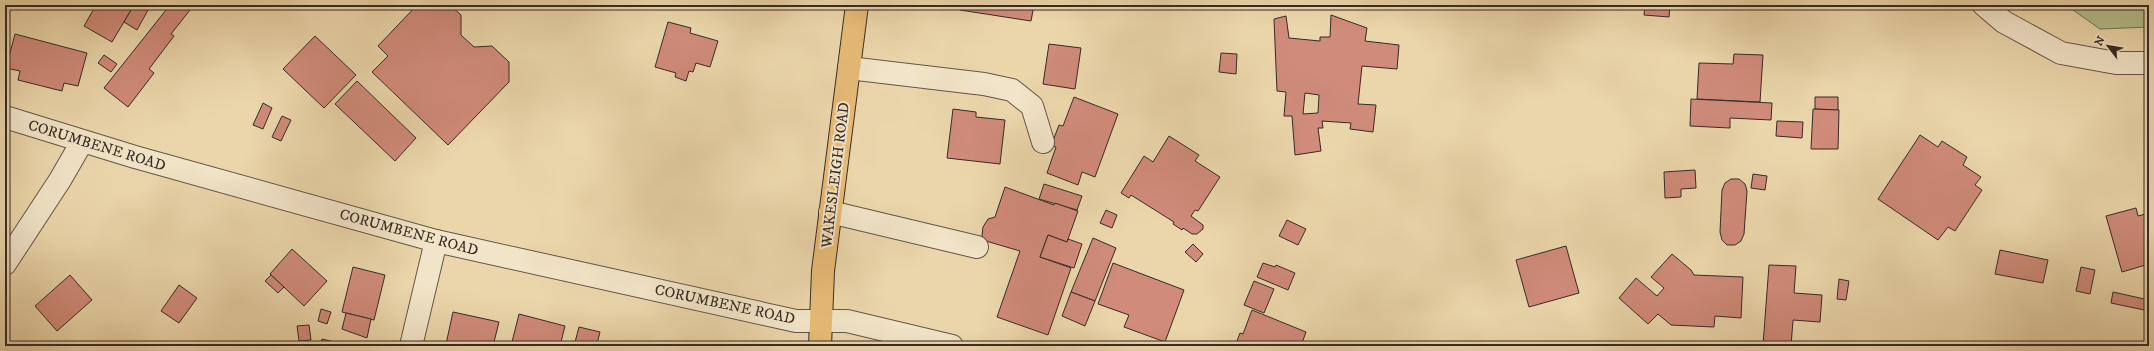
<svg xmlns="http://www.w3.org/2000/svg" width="2154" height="351" font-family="'IM FELL DW Pica',serif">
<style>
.green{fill:#b3be8c;stroke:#757458}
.building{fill:#d08b7a;stroke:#372b24;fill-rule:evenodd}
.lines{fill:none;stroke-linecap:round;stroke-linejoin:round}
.minor-casing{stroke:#645646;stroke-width:24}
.major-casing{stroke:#372b24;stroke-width:24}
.minor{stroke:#f2e4c8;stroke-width:22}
.major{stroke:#e6bb76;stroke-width:22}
.labels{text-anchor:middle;stroke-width:4;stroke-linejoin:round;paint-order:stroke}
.street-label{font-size:15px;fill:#372b24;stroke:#f2e4c8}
</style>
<rect width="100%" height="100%" fill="#ebd6ab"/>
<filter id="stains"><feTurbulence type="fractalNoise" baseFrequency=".005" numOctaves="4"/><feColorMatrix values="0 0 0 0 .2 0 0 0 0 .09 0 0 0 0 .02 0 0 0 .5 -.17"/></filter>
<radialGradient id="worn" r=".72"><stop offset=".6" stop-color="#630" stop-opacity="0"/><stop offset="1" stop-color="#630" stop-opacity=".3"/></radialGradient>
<path class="green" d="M2066 5H2149V27L2100 29Z"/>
<g class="building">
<path d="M96 5H134L112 42 84 26Z"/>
<path d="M134 5H140L148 10 137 30 124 22Z"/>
<path d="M170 5H194L171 34 174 36 149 69 154 73 128 107 104 88Z"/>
<path d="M417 5H450L461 15V35L474 47 492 46 509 62V82L448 145 372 72 388 56 378 46Z"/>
<path d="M961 5H1034L1031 21 960 10Z"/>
<path d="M1645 5H1670L1669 17 1644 15Z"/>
<path d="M1331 15 1367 28 1365 41 1399 45 1397 69 1362 66 1358 104 1376 105 1373 132 1350 129 1351 123 1322 121 1323 128H1318L1321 151 1295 155 1292 116H1284L1286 92 1277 91 1274 19 1286 16 1289 38 1320 41V37H1330ZM1305 93 1319 95 1318 113 1303 114Z"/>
<path d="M668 22 691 28 690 33 718 41 710 67 696 63 693 72 689 71 686 81 675 77 676 73 655 67Z"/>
<path d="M15 34 87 53 78 86 64 83 62 91 18 80 20 71 6 68Z"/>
<path d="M315 36 356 75 324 108 283 69Z"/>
<path d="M1049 44 1081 48 1075 89 1043 84Z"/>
<path d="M1221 53 1237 54 1236 74 1219 72Z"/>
<path d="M1734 54 1763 55 1760 102 1697 99 1699 63 1733 64Z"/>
<path d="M104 55 117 64 111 72 98 63Z"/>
<path d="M357 81 416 138 395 161 335 104Z"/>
<path d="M1074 97 1118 114 1095 177 1082 172 1078 185 1047 173 1056 147 1051 146 1059 125 1063 126Z"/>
<path d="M1815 97H1838V110L1815 109Z"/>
<path d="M1691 99 1772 103 1771 120 1730 118V128L1690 126Z"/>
<path d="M263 103 272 108 263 129 253 125Z"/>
<path d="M953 109 976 112V117L1005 120 1000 164 947 158Z"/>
<path d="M1813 109 1839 110 1838 149H1811Z"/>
<path d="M282 116 291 120 281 141 272 137Z"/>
<path d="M1777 121 1803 122 1802 138 1776 136Z"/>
<path d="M1920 135 1938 147 1942 141 1967 157 1963 165 1981 177 1975 185 1982 190 1955 231 1948 227 1938 240 1878 199Z"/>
<path d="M1169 136 1199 155 1195 161 1220 177 1198 211 1195 210 1191 216 1203 225V229L1197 234H1192L1183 228 1182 230 1173 224 1174 222 1131 195 1129 198 1121 193 1144 156 1153 162Z"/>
<path d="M1695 170 1696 188 1681 189V197L1665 198 1664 172Z"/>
<path d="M1753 174 1767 176 1765 190 1751 188Z"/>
<path d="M1731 179H1739L1745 184 1747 191 1744 234 1741 241 1735 245H1727L1722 240 1720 232 1722 190 1725 183Z"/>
<path d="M1044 184 1082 196 1077 210 1039 199Z"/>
<path d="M1005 187 1054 205 1055 203 1078 211 1067 242 1048 235 1040 257 1071 268 1048 335 997 317 1020 251 986 241 982 236 983 227 988 219 995 217Z"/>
<path d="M2136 208 2138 216 2149 213V264L2122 272 2106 216Z"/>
<path d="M1106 210 1117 215 1112 228 1100 223Z"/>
<path d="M1287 220 1306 229 1298 245 1279 236Z"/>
<path d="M1048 235 1067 242 1068 239 1082 244 1074 268 1040 257Z"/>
<path d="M1093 238 1116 248 1095 301 1071 292Z"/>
<path d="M1193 244 1203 254 1196 262 1185 252Z"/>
<path d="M1566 246 1579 293 1529 307 1516 260Z"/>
<path d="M292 249 327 281 304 306 270 274Z"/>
<path d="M2000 250 2048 260 2043 283 1995 274Z"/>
<path d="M1672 254 1691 270 1694 275 1743 277 1741 318 1715 316 1714 327 1671 325 1658 314 1648 324 1619 298 1636 278 1657 296 1664 288 1651 277Z"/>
<path d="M1113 263 1184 290 1165 342 1124 327 1129 315 1098 304Z"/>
<path d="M1263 263 1275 267 1276 265 1295 273 1288 290 1257 277Z"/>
<path d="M1769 265 1796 266 1794 293 1822 295 1820 322 1793 320 1791 346 1763 345Z"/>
<path d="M353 267 385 275 374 320 342 312Z"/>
<path d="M2081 267 2095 270 2090 294 2076 291Z"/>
<path d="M70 275 92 300 57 331 35 306Z"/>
<path d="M271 275 284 287 278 293 265 281Z"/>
<path d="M1839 279 1849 281 1846 300 1837 299Z"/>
<path d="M1254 281 1274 289 1264 313 1244 305Z"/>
<path d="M179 285 197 298 179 323 161 311Z"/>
<path d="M1071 292 1095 301 1085 326 1062 316Z"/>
<path d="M2113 292 2149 300V311L2111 303Z"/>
<path d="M321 309 331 312 327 324 318 321Z"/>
<path d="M1252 310 1306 332 1302 343 1304 344 1303 346H1235L1240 333 1243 334Z"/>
<path d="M453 312 499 322 493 346H455L446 344Z"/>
<path d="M346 313 371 319 367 338 342 329Z"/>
<path d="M519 314 565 326 560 346H511Z"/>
<path d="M309 325 311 340 299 341 297 326Z"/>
<path d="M579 327 600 332 597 344 606 346H574Z"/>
<path d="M322 339 351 346H320Z"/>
</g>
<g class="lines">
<g class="minor-casing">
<g id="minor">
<path d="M1984 5 2004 22 2061 53 2116 63H2149"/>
<path d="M849 68 984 84 1012 90 1032 106 1043 142"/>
<path d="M5 117 135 157 436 241 796 321H847L952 346"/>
<path d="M830 212 977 247"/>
<path d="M5 264 60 180 82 142"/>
<path d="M411 346 436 241"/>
</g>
</g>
<g class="major-casing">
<path id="major" d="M820 346 823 271 857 5"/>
</g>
<use href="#minor" class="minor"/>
<use href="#major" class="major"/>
</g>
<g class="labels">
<g class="street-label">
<text transform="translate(97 145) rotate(17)" y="5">CORUMBENE ROAD</text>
<text transform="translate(835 175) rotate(-83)" y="5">WAKESLEIGH ROAD</text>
<text transform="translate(409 232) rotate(15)" y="5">CORUMBENE ROAD</text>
<text transform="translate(725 304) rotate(12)" y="5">CORUMBENE ROAD</text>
</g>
</g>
<rect width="2154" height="351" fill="none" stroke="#ebd6ab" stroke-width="20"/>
<rect x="6" y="6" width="2142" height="339" fill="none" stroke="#372b24" stroke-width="2"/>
<rect x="10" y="10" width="2134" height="331" fill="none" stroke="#372b24"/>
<g transform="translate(2108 46) rotate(301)" stroke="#f2e4c8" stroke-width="3" paint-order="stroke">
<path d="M0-3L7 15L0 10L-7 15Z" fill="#372b24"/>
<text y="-6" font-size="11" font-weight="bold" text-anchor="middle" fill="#372b24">N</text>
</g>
<rect width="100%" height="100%" filter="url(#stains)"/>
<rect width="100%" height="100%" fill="url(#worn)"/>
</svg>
